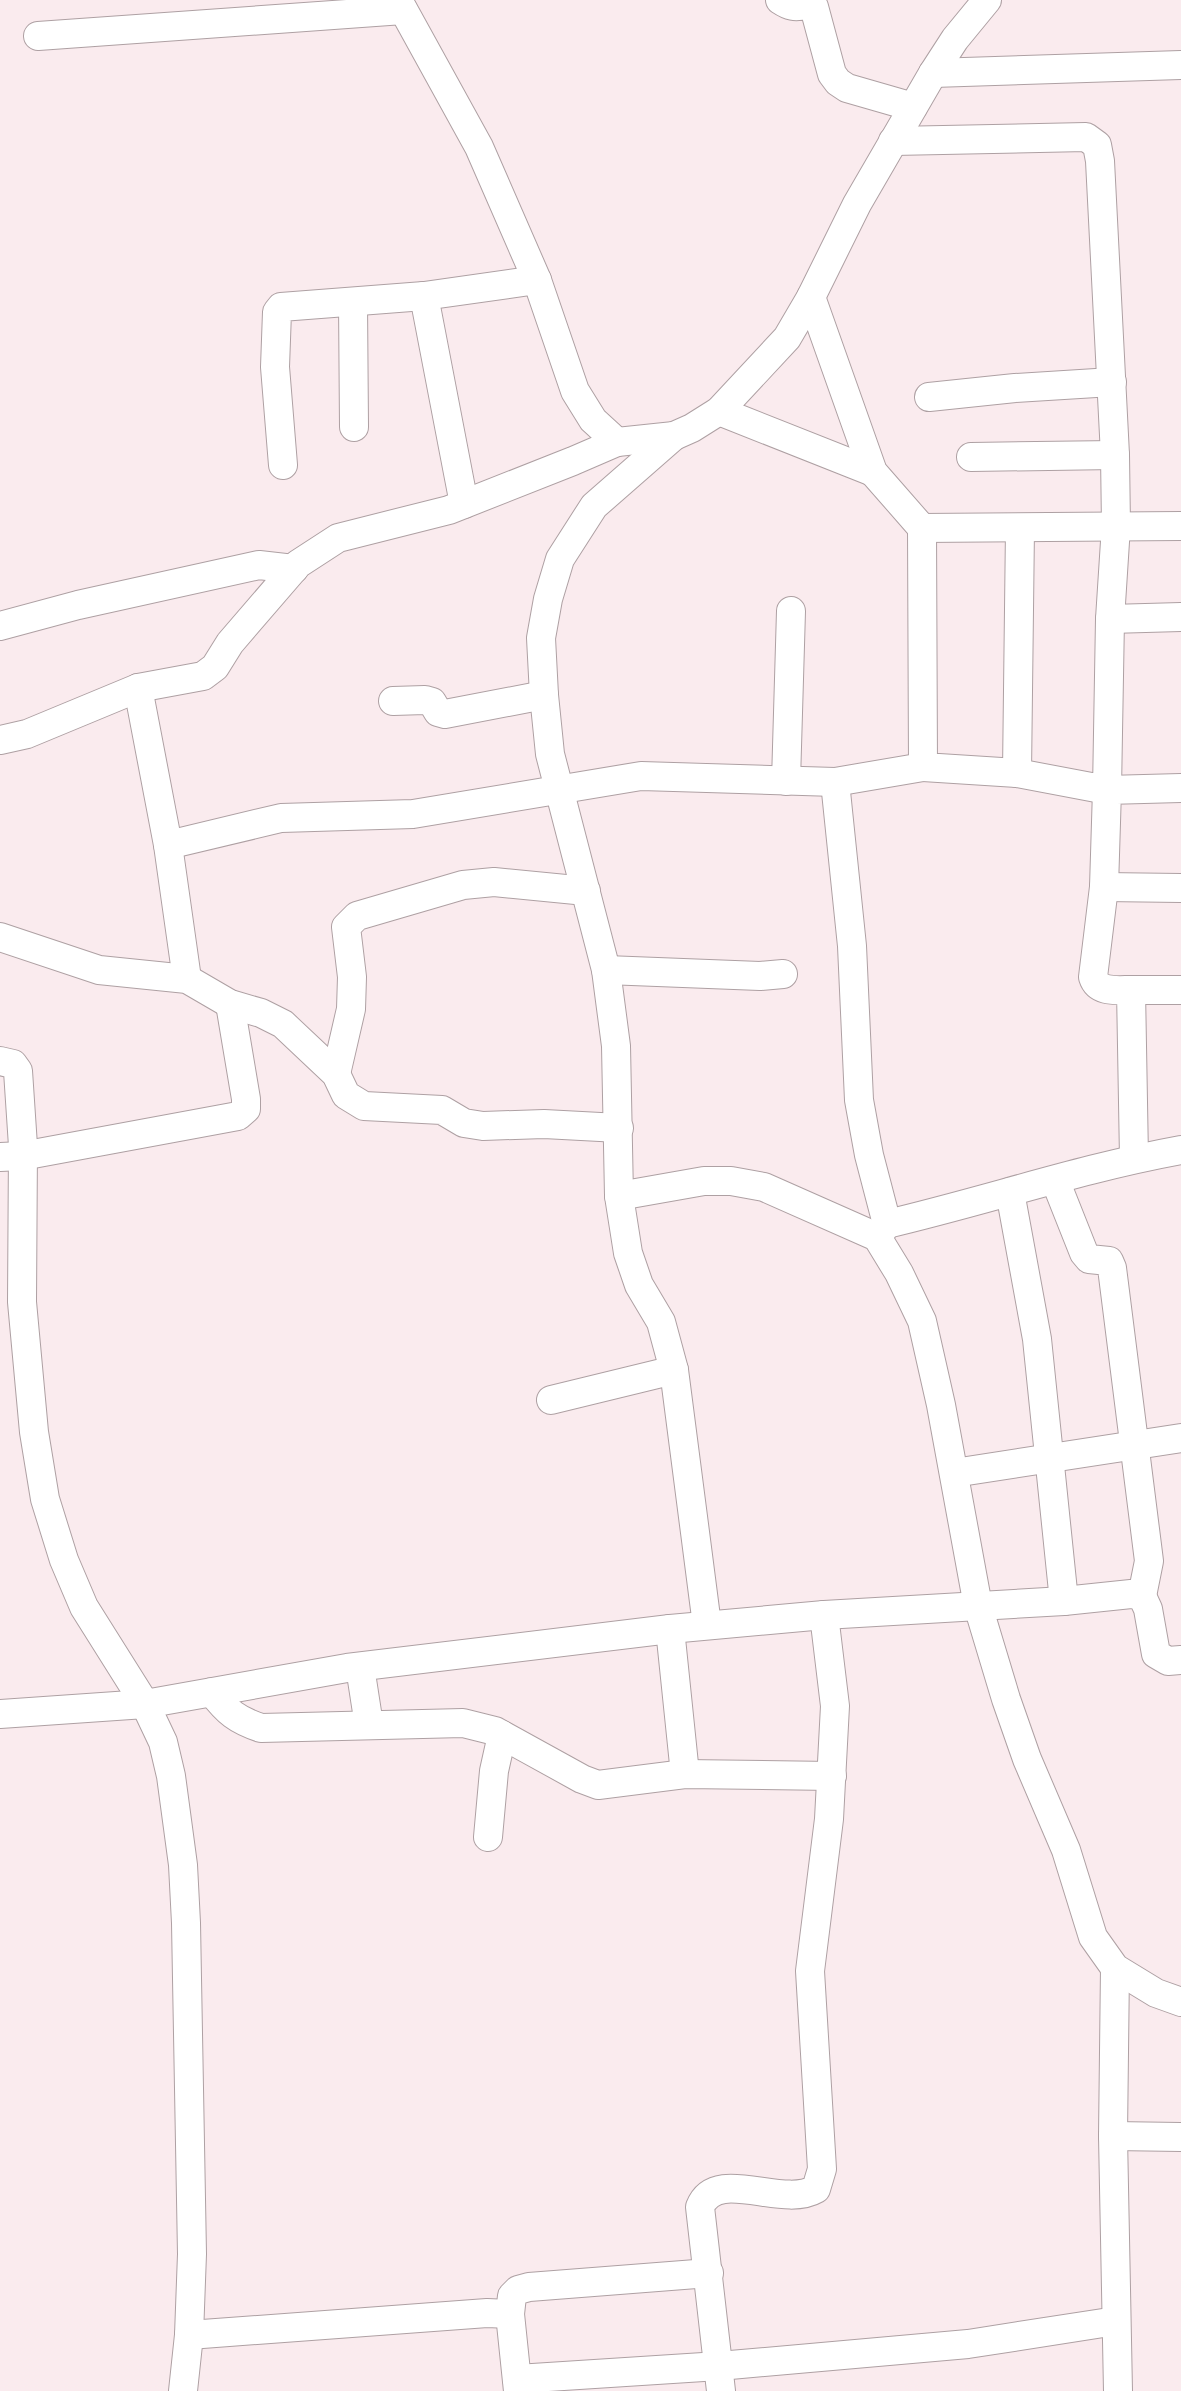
<svg xmlns="http://www.w3.org/2000/svg" width="1181" height="2391" font-family="Roboto,sans-serif">
<style>
.lines{fill:none;stroke-linecap:round;stroke-linejoin:round}
.minor-casing{stroke:#aea0a3;stroke-width:30}
.minor{stroke:#fff;stroke-width:28}
</style>
<rect width="100%" height="100%" fill="#faebee"/>
<g class="lines">
<g class="minor-casing">
<g id="minor">
<path d="M398 0 479 147 537 280 575 391 593 420 617 442 674 436 692 428 719 411 787 338 811 297 857 204 933 73 955 39 987 0"/>
<path d="M780 0C798 12 800 2 814 7L832 74 838 82 847 88 913 107"/>
<path d="M38 36 403 10"/>
<path d="M933 73 1181 65"/>
<path d="M893 141 1086 137 1097 145 1100 161 1115 455 1116 526 1110 619 1181 617"/>
<path d="M424 296 464 504"/>
<path d="M811 297 873 472 922 528 1181 526"/>
<path d="M353 302 354 427"/>
<path d="M929 397 1015 388 1112 382"/>
<path d="M719 411 873 472"/>
<path d="M674 436 594 506 560 559 548 599 541 638 544 695 550 754 606 970 616 1046 619 1196 628 1253 639 1285 661 1322 674 1370 707 1625"/>
<path d="M971 457 1115 455"/>
<path d="M283 465 275 367 277 312 281 307 424 296 537 280"/>
<path d="M922 528 923 767 1017 773 1107 790 1110 619"/>
<path d="M0 626 78 605 259 565 294 569"/>
<path d="M138 688 168 845 187 979"/>
<path d="M393 701 425 700 432 702 438 712 445 714 544 695"/>
<path d="M0 740 27 734 138 688 203 676 215 667 230 643 298 564 338 538 449 510 573 461 617 442"/>
<path d="M1017 773 1020 528"/>
<path d="M786 781 791 611"/>
<path d="M835 782 852 946 859 1100 869 1155 887 1224"/>
<path d="M168 845 281 818 413 814 641 776 835 782 923 767"/>
<path d="M1104 887 1181 888"/>
<path d="M0 937 99 970 187 979 230 1004 261 1013 283 1024 336 1074 346 1095 364 1106 442 1110 464 1123 483 1126 544 1124 619 1128"/>
<path d="M606 970 760 976 783 974"/>
<path d="M1131 990H1181"/>
<path d="M0 1061 13 1064 18 1071 23 1146 22 1302 34 1432 45 1499 64 1560 84 1607 145 1704 163 1742 171 1776 183 1865 186 1923 192 2254 189 2335 183 2391"/>
<path d="M336 1074 351 1009 352 977 346 927 357 916 463 885 494 882 586 891"/>
<path d="M0 1157 22 1156 238 1116 246 1109V1099L230 1004"/>
<path d="M1134 1158 1131 990C1117 990 1098 993 1093 977L1104 887 1107 790 1181 788"/>
<path d="M1055 1180 1084 1253 1089 1259 1109 1261 1112 1268 1149 1561 1142 1596"/>
<path d="M1010 1192 1037 1339 1064 1601"/>
<path d="M619 1196 704 1181H731L764 1187 877 1237 899 1273 922 1321 941 1405 978 1606 1006 1699 1027 1759 1066 1850 1093 1937 1115 1968 1156 1993 1181 2002"/>
<path d="M877 1237 887 1224C985 1201 1082 1168 1181 1150"/>
<path d="M551 1400 674 1370"/>
<path d="M954 1473 1181 1438"/>
<path d="M670 1629 685 1774"/>
<path d="M360 1667 369 1725"/>
<path d="M212 1692C227 1712 237 1720 261 1728L463 1723 495 1731 582 1779 598 1785 685 1774 832 1776"/>
<path d="M0 1714 145 1704 347 1668 670 1629 824 1615 1064 1601 1131 1594 1142 1596 1148 1609 1156 1654 1168 1661 1181 1660"/>
<path d="M488 1837 494 1771 502 1735"/>
<path d="M1115 1968 1113 2136 1118 2391"/>
<path d="M1113 2136 1181 2137"/>
<path d="M189 2335 487 2313 510 2314"/>
<path d="M517 2379 719 2366 968 2344 1116 2321"/>
<path d="M518 2391 510 2314 512 2296 518 2290 529 2287 709 2273"/>
<path d="M721 2391 700 2207C716 2166 782 2209 816 2189L822 2169 810 1971 829 1819 835 1706 824 1615"/>
</g>
</g>
<use href="#minor" class="minor"/>
</g>
</svg>
